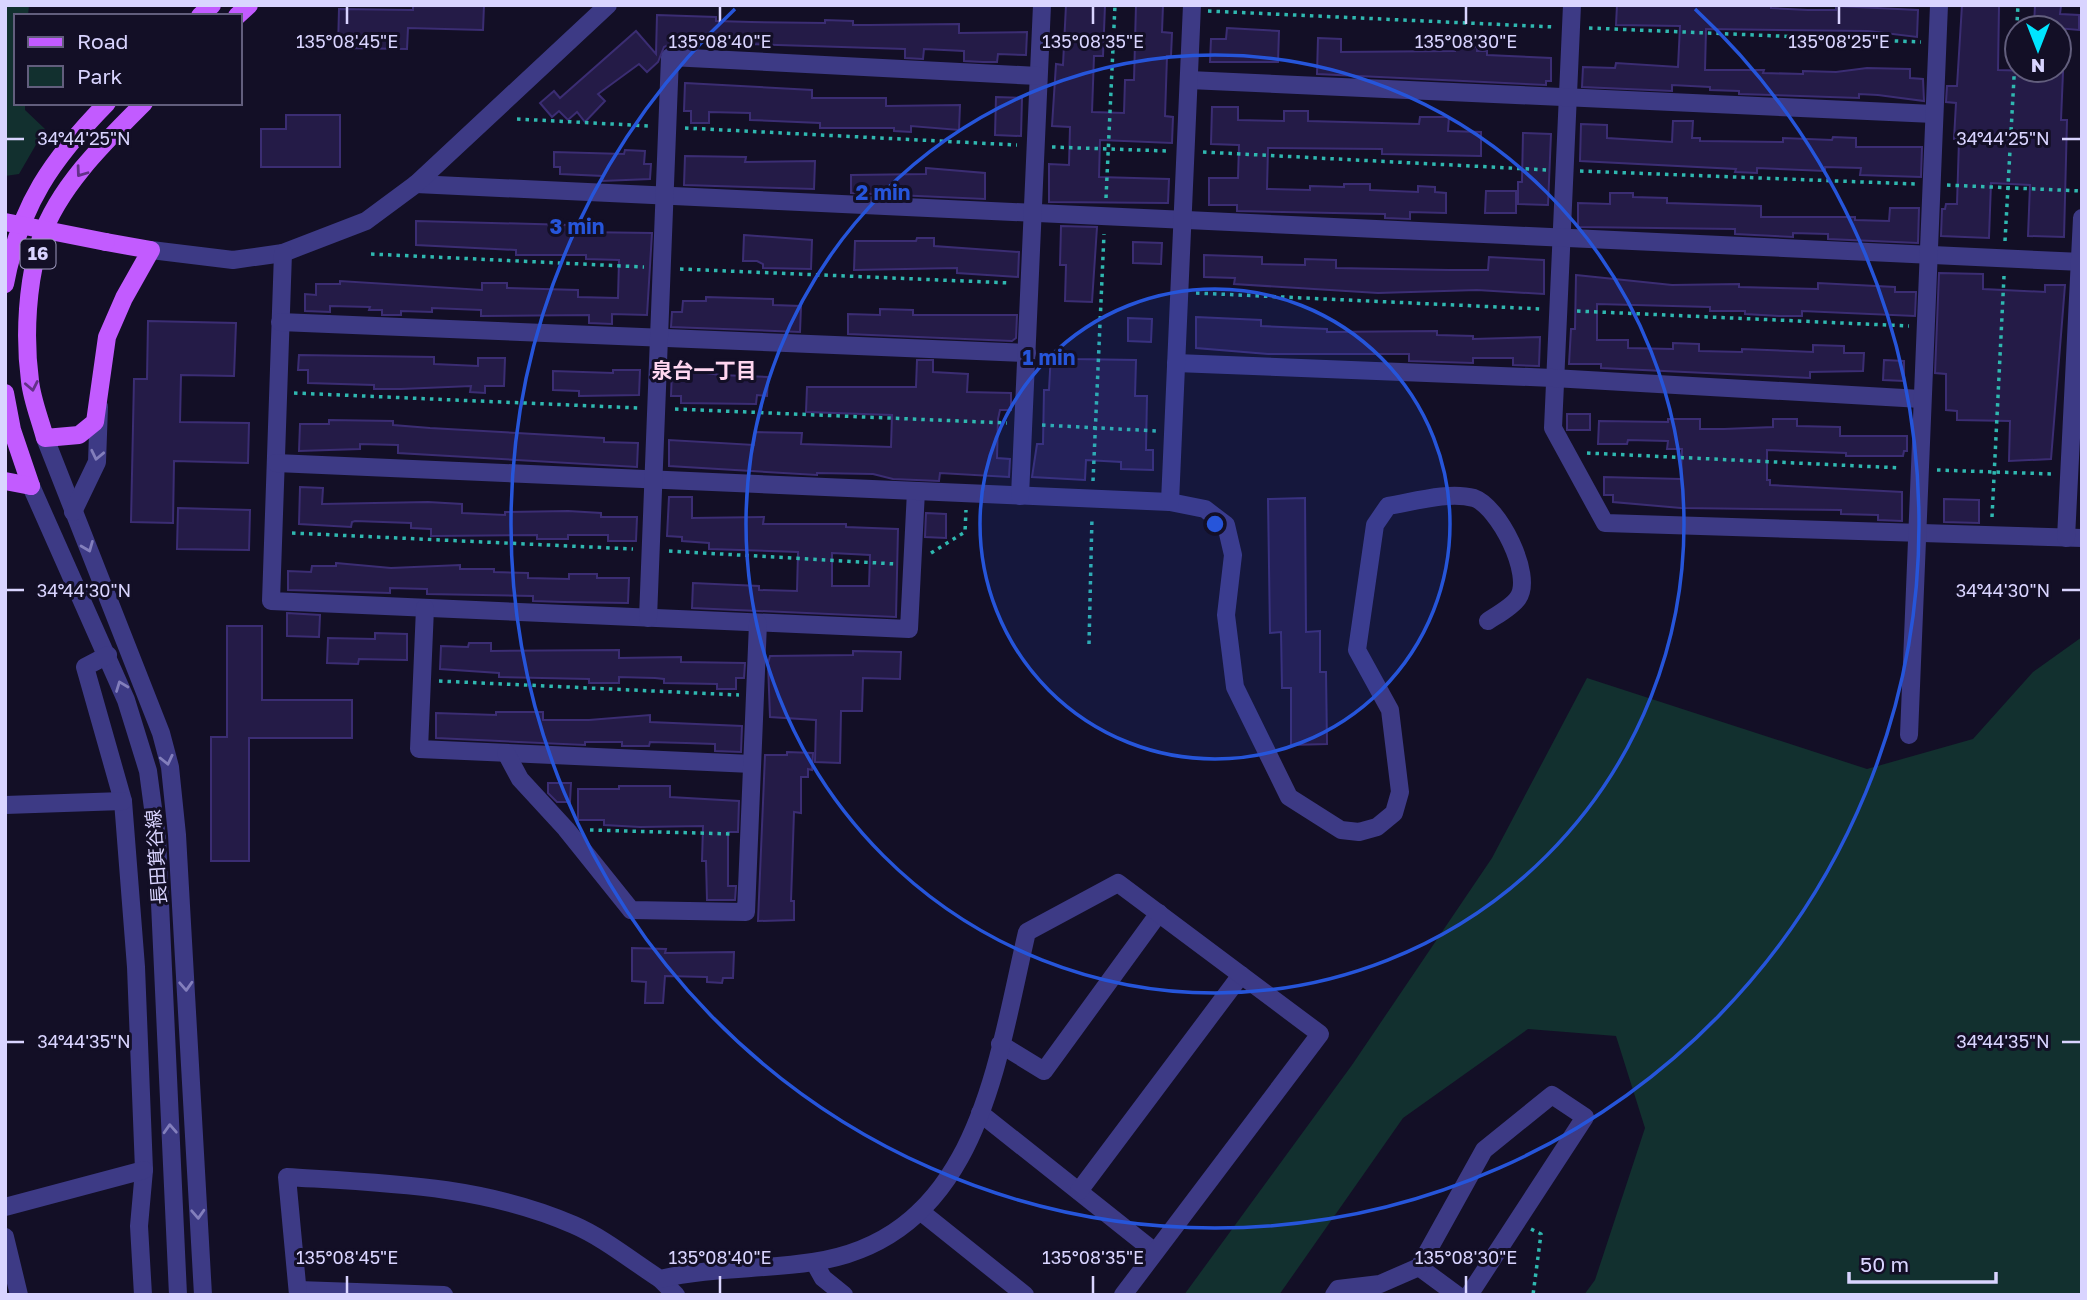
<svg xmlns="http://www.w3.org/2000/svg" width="2087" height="1300" font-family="'Golos Text','Noto Sans JP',sans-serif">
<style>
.green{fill:#12302f}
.building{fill:#241b47;stroke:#3b2d73;stroke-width:2;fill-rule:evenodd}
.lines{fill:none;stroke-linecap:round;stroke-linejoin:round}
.path{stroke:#2fb8b0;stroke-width:3.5;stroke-dasharray:3.5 5;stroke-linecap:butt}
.minor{stroke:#3d3a85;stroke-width:18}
.major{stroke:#c25bff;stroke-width:18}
.major-bridge{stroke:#c25bff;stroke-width:18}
.oneway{stroke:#623188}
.oneway2{stroke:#837fbc}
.ticks{fill:none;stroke:#d9d4ff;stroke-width:2.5}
.ring{fill:none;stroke:#2655da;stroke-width:3.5}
.labels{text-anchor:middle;stroke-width:6;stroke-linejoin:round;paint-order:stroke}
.shield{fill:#130f26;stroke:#9e99be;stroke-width:2}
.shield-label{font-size:18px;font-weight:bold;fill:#d9d4ff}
.street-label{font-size:19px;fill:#d9d4ff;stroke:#130f26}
.neighbourhood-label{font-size:21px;font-weight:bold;fill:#ffd6f0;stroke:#130f26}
.ticks-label{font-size:18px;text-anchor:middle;fill:#d9d4ff;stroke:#130f26;stroke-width:6;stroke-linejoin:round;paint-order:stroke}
.centre{fill:#2655da;stroke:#130f26;stroke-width:3.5}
.ring-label{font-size:21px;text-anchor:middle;font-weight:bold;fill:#2655da;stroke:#130f26;stroke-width:6;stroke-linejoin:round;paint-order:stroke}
</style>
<rect width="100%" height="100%" fill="#130f26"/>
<g class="green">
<path d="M5 5H29L28 16H16V103H25V110L45 129 19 174 5 176Z"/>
<path d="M2082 637V1295H1584L1595 1280 1645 1128 1616 1036 1528 1029 1403 1118 1279 1295H1184L1352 1065 1492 858 1587 678 1867 769 1973 739 2033 672Z"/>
</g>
<g class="building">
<path d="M413 5H484L483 30 408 28 407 49 338 48 339 9 413 10Z"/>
<path d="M1066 5H1105L1103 56H1094L1092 112 1124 113 1125 80H1134L1136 5H1163L1162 32 1172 33 1171 56H1167L1165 116 1173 117 1172 143 1100 140 1099 177 1169 179 1168 203 1049 202V164L1069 165 1070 127 1052 126 1056 64 1063 65Z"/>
<path d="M1617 5H1771V8L1808 10H1836V6L1918 10 1917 37 1868 31 1706 29 1705 70H1764L1763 73 1803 74V71L1836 72 1867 68 1910 69V78L1923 79 1924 101 1878 95 1859 94V98L1739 94V91L1710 90V87L1672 85V91L1582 87 1583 67 1615 68 1616 63 1678 67 1680 26 1616 25Z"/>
<path d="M1962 5H1999L1998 70 2063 72 2061 120H2067L2064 237 2028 236 2030 185 1991 183 1989 238 1941 236 1942 209H1945L1946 204H1957L1959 140 1954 139 1956 103 1946 102 1947 86H1957Z"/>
<path d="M2035 5 2061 6 2060 14 2079 15V30L2034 26Z"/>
<path d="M657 15 716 17V21L751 22 825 23V20L853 21V25H869L959 24V33L1027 32 1026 55 998 54 997 62H983L964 61V51L924 49 923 59 905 58V49L686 42V37L664 47 658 62 647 72 639 64 598 94 605 101 585 122 577 112 568 120 559 111 552 117 540 103 554 91 560 98 636 31 656 54Z"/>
<path d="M1227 28 1279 31 1278 62H1210L1211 39H1226Z"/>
<path d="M1318 38 1341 39V52L1455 51V46L1477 47V51H1487V55L1551 58V81H1546V85L1317 74Z"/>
<path d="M685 83 812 90V98H886V106L960 105 959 130 911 126V132L894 131V128H820V123L750 120V113L709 112V123H691V111H684Z"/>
<path d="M996 97 1022 98 1021 136 995 135Z"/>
<path d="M1212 107H1238V120L1284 121V111H1308V121L1419 124 1420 117H1449L1448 131 1481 132V156L1382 154V149L1268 148 1267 189 1310 190V186L1344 187V184H1370V190L1418 192V186L1435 187V192L1446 193V213L1410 212V219L1385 218V214L1237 211V205H1209V178H1238L1239 145 1211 144Z"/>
<path d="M286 115H340V167H261V129H286Z"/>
<path d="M1673 121H1693L1692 138H1700V141L1783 142V138L1832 140 1833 137 1856 138V147H1922L1921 177 1860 175 1861 168 1825 167V171L1757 168V173L1735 172 1736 169 1580 161 1581 124 1607 125V138L1672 142Z"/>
<path d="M1523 133 1551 134 1548 205 1518 204V182H1522Z"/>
<path d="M625 150 645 151 644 164H651L650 179 602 181 603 176 560 174V167H554V152L624 154Z"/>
<path d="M685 156 746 157 745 162 815 161 814 189 684 185Z"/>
<path d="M926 168 985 173V199L851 193V175L926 174Z"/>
<path d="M1486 191H1516V213H1485Z"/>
<path d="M1610 193H1633V197L1667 198V203L1761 206V217H1855V220L1889 221 1890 208H1919L1918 243 1828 239V234L1793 233V237L1735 234V229L1578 227V203L1610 204Z"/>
<path d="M416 221 571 225V230L579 232 652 233 647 315 612 314V324L589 323V315L481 316V310L432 308V312L401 311V315H382V310H369L370 307 330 306V312L305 311V294L316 295V284H340V281L482 290V283H507V288L578 290V297L618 298 619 260 586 259V255H516V250L416 245Z"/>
<path d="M1061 226 1097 227 1092 302 1065 301 1066 265H1060Z"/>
<path d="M744 235 812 240 811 269 763 268V264L757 261H743Z"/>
<path d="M917 238H934V246L1019 252 1018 277 957 273V268L854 270 855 241H916Z"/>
<path d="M1133 242 1162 243 1161 264 1133 263Z"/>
<path d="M1204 255 1262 257V264L1305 265V259L1336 260V268L1449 270H1488L1489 257 1544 260V294L1477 290 1378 293 1234 284 1235 278 1204 277Z"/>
<path d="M1939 273 1983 274V289L2045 292V285H2065L2051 459 2009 461 2010 421 1957 420V411L1946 410V374L1935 373Z"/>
<path d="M1576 275 1672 285 1739 284V287L1818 289V283L1895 287V292H1916L1915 316 1802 311V316H1779L1745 314V311H1710V307L1597 304V340H1628V348L1673 349V343L1699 344V351L1742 352V349L1813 352V345L1844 346V353H1864L1863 371 1810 372V378L1601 368V364H1569L1571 329H1575Z"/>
<path d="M706 297 773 299V305L801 306 800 332 671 327 672 312H682L683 301H706Z"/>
<path d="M880 309 913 310V315H1017L1016 338 1012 341 848 334V314L880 315Z"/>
<path d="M1196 317 1261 320V326L1327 329V332L1437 331V335L1473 336V339L1540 337 1539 366 1513 365V358H1473V363L1409 361V354H1268L1196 348Z"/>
<path d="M1128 318 1152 319 1151 342 1128 341Z"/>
<path d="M148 321 236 323 234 376 181 375 180 422 249 423 248 463 174 461 173 523 131 522 134 379H147Z"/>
<path d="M1051 353 1075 354 1074 359 1136 360 1135 396H1147L1146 450H1153V470L1121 469V462L1086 460 1085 480 1032 477 1037 444H1043L1044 390H1049Z"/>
<path d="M299 355 434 357V364L478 366V358H505L504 386H485V393L470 392 471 386 401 389H374V385L308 383V370H298Z"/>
<path d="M917 360H933V372L968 374 967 392 1011 393V410H1000L998 419 997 458 1010 459 1009 477 940 473 939 481 893 479 873 474 817 473V475L669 466V440L754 445 755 432 802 433 801 444 891 447 892 415 806 412 807 387H916Z"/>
<path d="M1884 360 1904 361V381L1883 380Z"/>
<path d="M682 366 699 367V372L720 375 768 377 767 396 757 395 756 404 681 403V396H671L672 369 682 370Z"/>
<path d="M613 370H640L639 395 579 396V391L553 390V371L613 373Z"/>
<rect x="1567" y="414" width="23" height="16"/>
<path d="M1668 419H1700V429H1724L1773 427V419H1797V426L1840 427V436H1907V451H1904L1903 456H1846V453L1767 450V480H1770V485L1902 492V521L1878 520V515L1841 514V510L1681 508 1613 502V495H1604V477L1681 479 1682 449H1667L1668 441 1628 440 1627 444H1598L1599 421 1668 422Z"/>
<path d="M329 420 393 421V425L430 428 604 438V442L638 443 637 467 398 453V445L360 444V449L299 451 300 424H329Z"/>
<path d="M300 487 323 488 322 504 428 502 462 504V513L505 515V512L568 511 601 513V517H637L636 541H608V535H568V539H537V535L431 536V529L411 528V523L355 521 352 522 351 527 299 524Z"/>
<path d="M669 497H692V518L764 517 763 524H846V527L898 529 896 617 692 608 693 583 759 586V590L797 591 798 552 709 549V543L682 541V537L667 536ZM832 553 870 555 869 586H832Z"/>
<path d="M1305 498 1306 632 1320 631V672H1326L1327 744 1291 745V688H1282L1281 632 1270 633 1268 499Z"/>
<path d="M1944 499 1979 500V523L1944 522Z"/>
<path d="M178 508 250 510 249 550 177 549Z"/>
<path d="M926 513 946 514V538L925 537Z"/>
<path d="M336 563 391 568 460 565V569H494V572L528 573V578L569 579V574H597V578H629L628 603 564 602 533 601V596L427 594V589L390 588V593L288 590V571L311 572 312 566H336Z"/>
<path d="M287 613 320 615 319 637 287 636Z"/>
<path d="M227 626H262V700H352V738H249V861H211V737H227Z"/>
<path d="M375 633 407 634V660L359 659 358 664 327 663 328 638 375 639Z"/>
<path d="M469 643H491V651L619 650V658L681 657V662L745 663 744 678H736V689H717V684L664 683V679L655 678 619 677V683H589V679L499 677V673L440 669 441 646 468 647Z"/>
<path d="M853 651 901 652 900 679 863 678 862 711H841L840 763 815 762 816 720 770 717 768 663 770 656 853 655Z"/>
<path d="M496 712H543V720H589L650 715V722L742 726 741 752 715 751V744L686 743 650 742 649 746H622V742H585V745L436 738V713L496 715Z"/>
<path d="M787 752 813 753 812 770 808 769V777H801V813L794 812 791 901H794V920L758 921 765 755H787Z"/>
<path d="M548 783H571L570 802H557L548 793Z"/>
<path d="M619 786H670V797L739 801 738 832H728V886H736L735 900H707L706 861H702L703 826 640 827 604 825V820H578V789H619Z"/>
<path d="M632 948 666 949 665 953 734 952 733 978H723L722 983 707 982V977L665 976 663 1003H645L646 982 632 981Z"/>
</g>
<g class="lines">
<g class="path">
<path d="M1208 11 1554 27"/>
<path d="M1589 28 1921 42"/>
<path d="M517 119 650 126"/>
<path d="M685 128 1017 145"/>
<path d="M1052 147 1167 151"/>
<path d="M1203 152 1548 170"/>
<path d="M1580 171 1915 184"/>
<path d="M1947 185 2082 191"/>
<path d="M1106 198 1115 5"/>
<path d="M2005 241 2018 5"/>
<path d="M371 254 644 267"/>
<path d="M680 269 1011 283"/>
<path d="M1196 293 1541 309"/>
<path d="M1577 311 1909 326"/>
<path d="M294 393 639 408"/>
<path d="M675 409 1007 423"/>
<path d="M1042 425 1157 431"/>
<path d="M1587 453 1901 468"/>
<path d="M1937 470 2052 474"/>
<path d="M1093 481 1104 234"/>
<path d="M1992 517 2004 276"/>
<path d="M292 533 633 549"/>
<path d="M669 551 896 564"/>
<path d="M931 553 965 532 966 510"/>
<path d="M1089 644 1092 517"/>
<path d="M439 681 739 695"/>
<path d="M590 830 733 834"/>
<path d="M1531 1229 1541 1234 1533 1295"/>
</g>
<g class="minor">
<path d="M1572 5 1553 428 1605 523 2082 538"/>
<path d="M1189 80 1934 114"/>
<path d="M416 184 2082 262"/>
<path d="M151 250 233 260 283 253 366 221 416 184 608 5"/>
<path d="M283 253 271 601 909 629 916 491"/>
<path d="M280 322 1027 353"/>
<path d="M1176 363 1553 378 1921 399"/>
<path d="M45 438 161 733 170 767 177 835 203 1295"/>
<path d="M276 463 1170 502 1205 509 1226 525 1233 555 1226 615 1235 687 1289 797 1341 830 1359 832 1377 827 1394 813 1400 792 1390 710 1357 650 1375 525 1388 506C1413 502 1448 491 1474 498 1498 506 1534 575 1518 598 1512 607 1497 615 1488 621"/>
<path d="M31 486 126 700 148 771 157 838 178 1295"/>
<path d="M1020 496 1042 5"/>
<path d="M1170 502 1192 5"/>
<path d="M73 512 97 462 99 407"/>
<path d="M2066 538 2082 218"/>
<path d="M425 608 419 749 752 764"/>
<path d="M648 618 670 57 1038 76"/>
<path d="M108 655 85 667 123 801 136 967 144 1170 139 1226 143 1295"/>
<path d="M1909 735 1939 5"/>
<path d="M506 753 520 779 566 829 631 910 746 912 758 623"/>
<path d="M5 805 123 801"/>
<path d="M1000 1044 1044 1071 1159 913"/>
<path d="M980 1113 1155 1252"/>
<path d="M1079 1191 1241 975"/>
<path d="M5 1207 144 1170"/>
<path d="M920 1211 1025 1295"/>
<path d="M5 1237 19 1295"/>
<path d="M814 1262 823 1278 844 1295"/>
<path d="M1419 1267 1457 1295"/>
<path d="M660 1279 676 1295"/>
<path d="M298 1290 444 1295"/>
<path d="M298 1295 287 1177C385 1183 483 1185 574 1225 604 1238 632 1261 660 1279 711 1267 761 1270 813 1262 978 1238 996 1064 1027 932L1118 883 1320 1034 1123 1295"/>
<path d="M1334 1295 1338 1289 1380 1284 1419 1267 1484 1150 1552 1095 1585 1117 1469 1295"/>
</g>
<g class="major">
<path d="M200 16 212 5"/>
<path d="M237 16 249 5"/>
<path d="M106 242 151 250 124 298 107 337 95 422 79 435 45 438C40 419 32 400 30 381 24 336 27 282 41 238 59 186 106 141 144 103"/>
<path d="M5 284C20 205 52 159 107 103"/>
<path d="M5 393 12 430 31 486"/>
<path d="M5 481 31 486"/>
</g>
<path class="major-bridge" d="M5 222 106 242"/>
</g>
<defs><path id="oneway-chevron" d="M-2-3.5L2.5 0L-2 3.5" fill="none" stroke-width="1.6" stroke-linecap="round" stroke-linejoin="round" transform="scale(1.75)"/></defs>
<g class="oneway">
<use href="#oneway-chevron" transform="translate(81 172) rotate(126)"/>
<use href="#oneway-chevron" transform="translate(32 386) rotate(79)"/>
</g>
<g class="oneway2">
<use href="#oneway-chevron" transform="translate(97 455) rotate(102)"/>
<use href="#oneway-chevron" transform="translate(88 547) rotate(68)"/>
<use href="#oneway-chevron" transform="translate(121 686) rotate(-111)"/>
<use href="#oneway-chevron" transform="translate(167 760) rotate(77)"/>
<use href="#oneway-chevron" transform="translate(186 986) rotate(87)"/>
<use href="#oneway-chevron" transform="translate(170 1129) rotate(-93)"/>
<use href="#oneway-chevron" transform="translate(198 1214) rotate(87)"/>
</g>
<path class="ticks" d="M347 7V24M720 7V24M1093 7V24M1466 7V24M1839 7V24M7 139H24M2062 139H2080M7 590H24M2062 590H2080M7 1042H24M2062 1042H2080M347 1276V1293M720 1276V1293M1093 1276V1293M1466 1276V1293"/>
<circle cx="1215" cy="524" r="235" fill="#2655da" fill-opacity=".12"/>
<g class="ring">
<circle cx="1215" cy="524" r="235"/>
<circle cx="1215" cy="524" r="469"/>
<path d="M1695 9A704 704 0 1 1 735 9"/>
</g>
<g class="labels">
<rect class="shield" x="20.5" y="239.5" width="35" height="29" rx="5"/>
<g class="shield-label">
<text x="38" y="260">16</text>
</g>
<g class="street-label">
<text transform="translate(156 857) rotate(-94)" y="7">長田箕谷線</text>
</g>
<g class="neighbourhood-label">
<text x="704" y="378">泉台一丁目</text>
</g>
</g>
<g class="ticks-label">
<text x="347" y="48">135°08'45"E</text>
<text x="720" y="48">135°08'40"E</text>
<text x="1093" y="48">135°08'35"E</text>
<text x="1466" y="48">135°08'30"E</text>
<text x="1839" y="48">135°08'25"E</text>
<text x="2003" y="145">34°44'25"N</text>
<text x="84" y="145">34°44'25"N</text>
<text x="2003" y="597">34°44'30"N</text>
<text x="84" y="597">34°44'30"N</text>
<text x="2003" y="1048">34°44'35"N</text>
<text x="84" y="1048">34°44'35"N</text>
<text x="347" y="1264">135°08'45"E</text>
<text x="720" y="1264">135°08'40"E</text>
<text x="1093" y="1264">135°08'35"E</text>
<text x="1466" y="1264">135°08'30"E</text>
</g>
<circle cx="1215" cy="524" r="10" class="centre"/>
<g class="ring-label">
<text x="883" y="200">2 min</text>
<text x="577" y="234">3 min</text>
<text x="1049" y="365">1 min</text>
</g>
<rect width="2087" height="1300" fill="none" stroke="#d9d4ff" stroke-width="14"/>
<rect x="14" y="14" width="228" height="91" fill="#130f26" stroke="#625e7d" stroke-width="2"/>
<rect x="28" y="37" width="35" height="10" fill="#c25bff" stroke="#625e7d" stroke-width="2"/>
<text x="77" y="49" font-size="21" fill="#d9d4ff">Road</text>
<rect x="28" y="66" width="35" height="21" fill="#12302f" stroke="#625e7d" stroke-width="2"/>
<text x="77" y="84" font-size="21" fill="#d9d4ff">Park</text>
<g transform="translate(2038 49) rotate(180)"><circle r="33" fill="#130f26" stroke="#625e7d" stroke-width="2"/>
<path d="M0-5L12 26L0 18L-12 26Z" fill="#00e5ff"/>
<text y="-10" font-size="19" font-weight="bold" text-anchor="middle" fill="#d9d4ff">N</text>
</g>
<path d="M1849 1272v10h147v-10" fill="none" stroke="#d9d4ff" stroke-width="3.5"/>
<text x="1860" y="1272" font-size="21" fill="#d9d4ff" stroke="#130f26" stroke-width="5" paint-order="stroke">50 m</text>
</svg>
